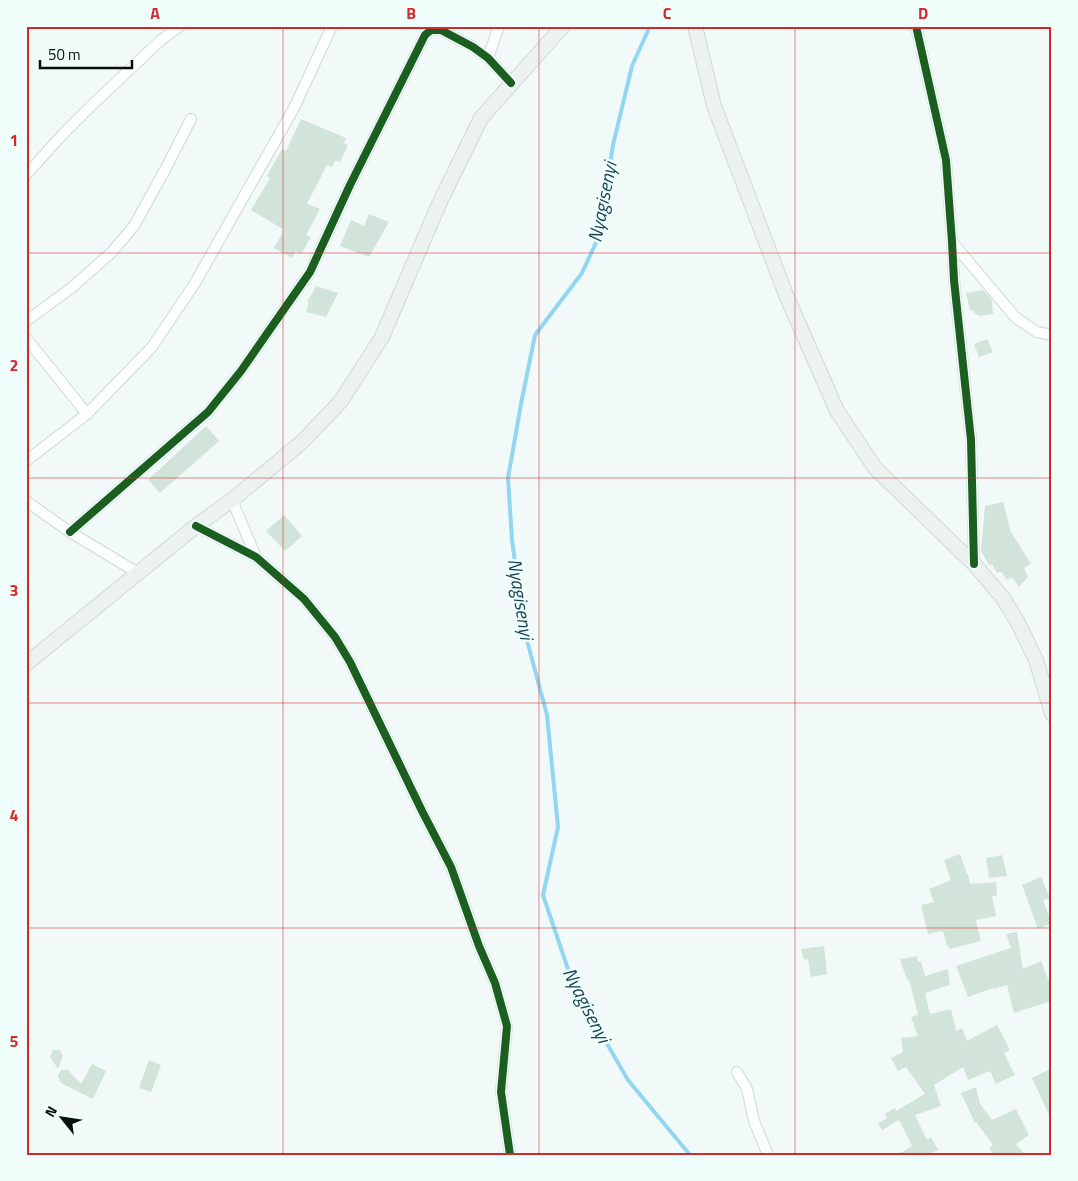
<svg xmlns="http://www.w3.org/2000/svg" width="1078" height="1181" font-family="'Titillium Web',sans-serif">
<style>
.lines{fill:none;stroke-linecap:round;stroke-linejoin:round}
.stream{stroke:#93d6f1;stroke-width:4}
.building{fill:#d2e3d9}
.minor-casing{stroke:#cdd9d6;stroke-width:12}
.secondary-casing{stroke:#cdd9d6;stroke-width:16}
.minor{stroke:#fdfefe;stroke-width:10}
.secondary{stroke:#edf2f1;stroke-width:14}
.cycleway-casing{stroke:#effefa;stroke-width:11}
.cycleway{stroke:#1b5e20;stroke-width:8}
.grid{fill:none;stroke:#d62828;stroke-width:1;stroke-opacity:0.55}
.labels{text-anchor:middle;stroke-width:5;stroke-linejoin:round;paint-order:stroke}
.water-label{font-size:19px;font-style:italic;fill:#1a4354;stroke:#effefa}
.neatline{fill:none;stroke:#d62828;stroke-width:2}
.grid-label{font-size:16px;text-anchor:middle;font-weight:bold;fill:#d62828}
</style>
<rect width="100%" height="100%" fill="#f2faf9"/>
<g class="lines">
<path class="stream" d="M650 26 632 66 613 145 599 236 582 273 535 335 521 404 508 478 512 540 525 633 547 715 558 827 543 895 574 987 628 1080 690 1155"/>
</g>
<g class="building">
<path d="M301 119 346 138 344 143 348 145 340 162 335 161 332 167 327 165 307 204 320 209 306 235 311 237 301 254 296 251 292 258 274 248 284 230 251 210 270 178 267 176 282 149 286 151Z"/>
<path d="M369 214 389 222 369 257 340 246 351 220 364 226Z"/>
<path d="M316 286 338 293 326 317 306 312 309 303 307 302Z"/>
<path d="M983 290 992 300 993 314 980 316 975 314 974 311 970 310 966 293Z"/>
<path d="M987 339 993 352 979 357 974 344Z"/>
<path d="M206 426 219 441 160 493 148 480Z"/>
<path d="M1003 502 1011 532 1031 564 1024 568 1028 577 1019 587 1013 578 1006 579 1002 572 997 573 992 564 989 565 981 551 985 506Z"/>
<path d="M284 515 302 536 285 551 266 531Z"/>
<path d="M960 854 967 874H968L970 884 996 882 997 896H992L996 916 976 920 981 941 950 949 948 945 947 946 943 931 928 934 921 905 934 902 929 889 951 880 944 860Z"/>
<path d="M1002 855 1007 876 989 878 986 858Z"/>
<path d="M1041 877 1050 898 1043 900 1052 923 1038 929 1022 885Z"/>
<path d="M1017 932 1023 969 1041 961 1052 989V1001L1014 1013 1007 985 994 989 993 988 968 997 956 966 1011 948 1006 934Z"/>
<path d="M824 946 827 974 811 977 808 959 804 960 801 949Z"/>
<path d="M917 956 918 962 921 961 925 976 948 969 950 985 925 993 930 1014 951 1009 956 1031 962 1028 967 1041 997 1025 1010 1050 1004 1053 1015 1075 996 1084 990 1071 968 1080 963 1067 934 1085 941 1106 915 1115 927 1140 931 1137 938 1150 929 1155H897L912 1146 899 1120 882 1130 878 1124 887 1118 885 1114 895 1108 896 1111 925 1094 906 1067 898 1071 891 1058 903 1052 901 1038 918 1036 911 1017 918 1015 909 980H907L900 959Z"/>
<path d="M53 1050H60L63 1056 58 1069 50 1057Z"/>
<path d="M149 1060 161 1065 151 1092 139 1088Z"/>
<path d="M92 1064 106 1071 93 1099 61 1083 58 1076 61 1070H68L81 1084Z"/>
<path d="M1052 1068V1121L1032 1078Z"/>
<path d="M976 1087 980 1104 992 1120 1016 1109 1029 1135 1016 1144 1025 1155H994L989 1148 993 1145 976 1122 975 1123 961 1093Z"/>
</g>
<g class="lines">
<g class="minor-casing">
<g id="minor">
<path d="M916 26 946 160 952 242 954 280 971 440 974 564"/>
<path d="M488 58 499 26"/>
<path d="M26 175 62 135 90 107 161 40 180 26"/>
<path d="M952 242 1016 318 1037 332 1052 335"/>
<path d="M26 321 70 289 111 253 134 226 166 168 191 119"/>
<path d="M26 338 87 414"/>
<path d="M26 461 87 414 152 347 195 283 294 108 332 26"/>
<path d="M232 500 256 557"/>
<path d="M26 501 70 532 138 573"/>
<path d="M196 526 256 557 304 599 335 637 350 662 422 811 451 867 479 946 495 983 507 1026 501 1092 510 1155"/>
<path d="M70 532 208 412 241 371 310 272 350 185 425 35 431 30H441L473 47 488 58 511 83"/>
<path d="M737 1072 747 1089 754 1121 768 1155"/>
</g>
</g>
<g class="secondary-casing">
<g id="secondary">
<path d="M695 26 714 106 786 295 837 411 875 468 974 564 1003 598 1017 621 1036 660 1052 714"/>
<path d="M26 664 196 526 232 500 302 442 341 401 382 337 439 204 481 118 563 26"/>
</g>
</g>
<use href="#minor" class="minor"/>
<use href="#secondary" class="secondary"/>
<g class="cycleway-casing">
<g id="cycleway">
<path d="M916 26 946 160 952 242 954 280 971 440 974 564"/>
<path d="M196 526 256 557 304 599 335 637 350 662 422 811 451 867 479 946 495 983 507 1026 501 1092 510 1155"/>
<path d="M70 532 208 412 241 371 310 272 350 185 425 35 431 30H441L473 47 488 58 511 83"/>
</g>
</g>
<use href="#cycleway" class="cycleway"/>
</g>
<path class="grid" d="M283 26V1155M539 26V1155M795 26V1155M26 253H1052M26 478H1052M26 703H1052M26 928H1052"/>
<g class="labels">
<g class="water-label">
<text transform="translate(602 202) rotate(-79)" y="7">Nyagisenyi</text>
<text transform="translate(521 599) rotate(81)" y="7">Nyagisenyi</text>
<text transform="translate(587 1005) rotate(63)" y="7">Nyagisenyi</text>
</g>
</g>
<rect width="1078" height="1181" fill="none" stroke="#effefa" stroke-width="55"/>
<g transform="translate(62 1118) rotate(300)" stroke="#effefa" stroke-width="4" paint-order="stroke">
<path d="M0-4L9 19L0 12L-9 19Z" fill="#04100d"/>
<text y="-8" font-size="14" font-weight="bold" text-anchor="middle" fill="#04100d">N</text>
</g>
<path d="M40 60v8h92v-8" fill="none" stroke="#04100d" stroke-width="2.5"/>
<text x="48" y="60" font-size="15" fill="#04100d" stroke="#effefa" stroke-width="4" paint-order="stroke">50 m</text>
<rect x="28" y="28" width="1022" height="1126" class="neatline"/>
<g class="grid-label">
<text x="155" y="19">A</text>
<text x="411" y="19">B</text>
<text x="667" y="19">C</text>
<text x="923" y="19">D</text>
<text x="14" y="146">1</text>
<text x="14" y="371">2</text>
<text x="14" y="596">3</text>
<text x="14" y="821">4</text>
<text x="14" y="1047">5</text>
</g>
</svg>
